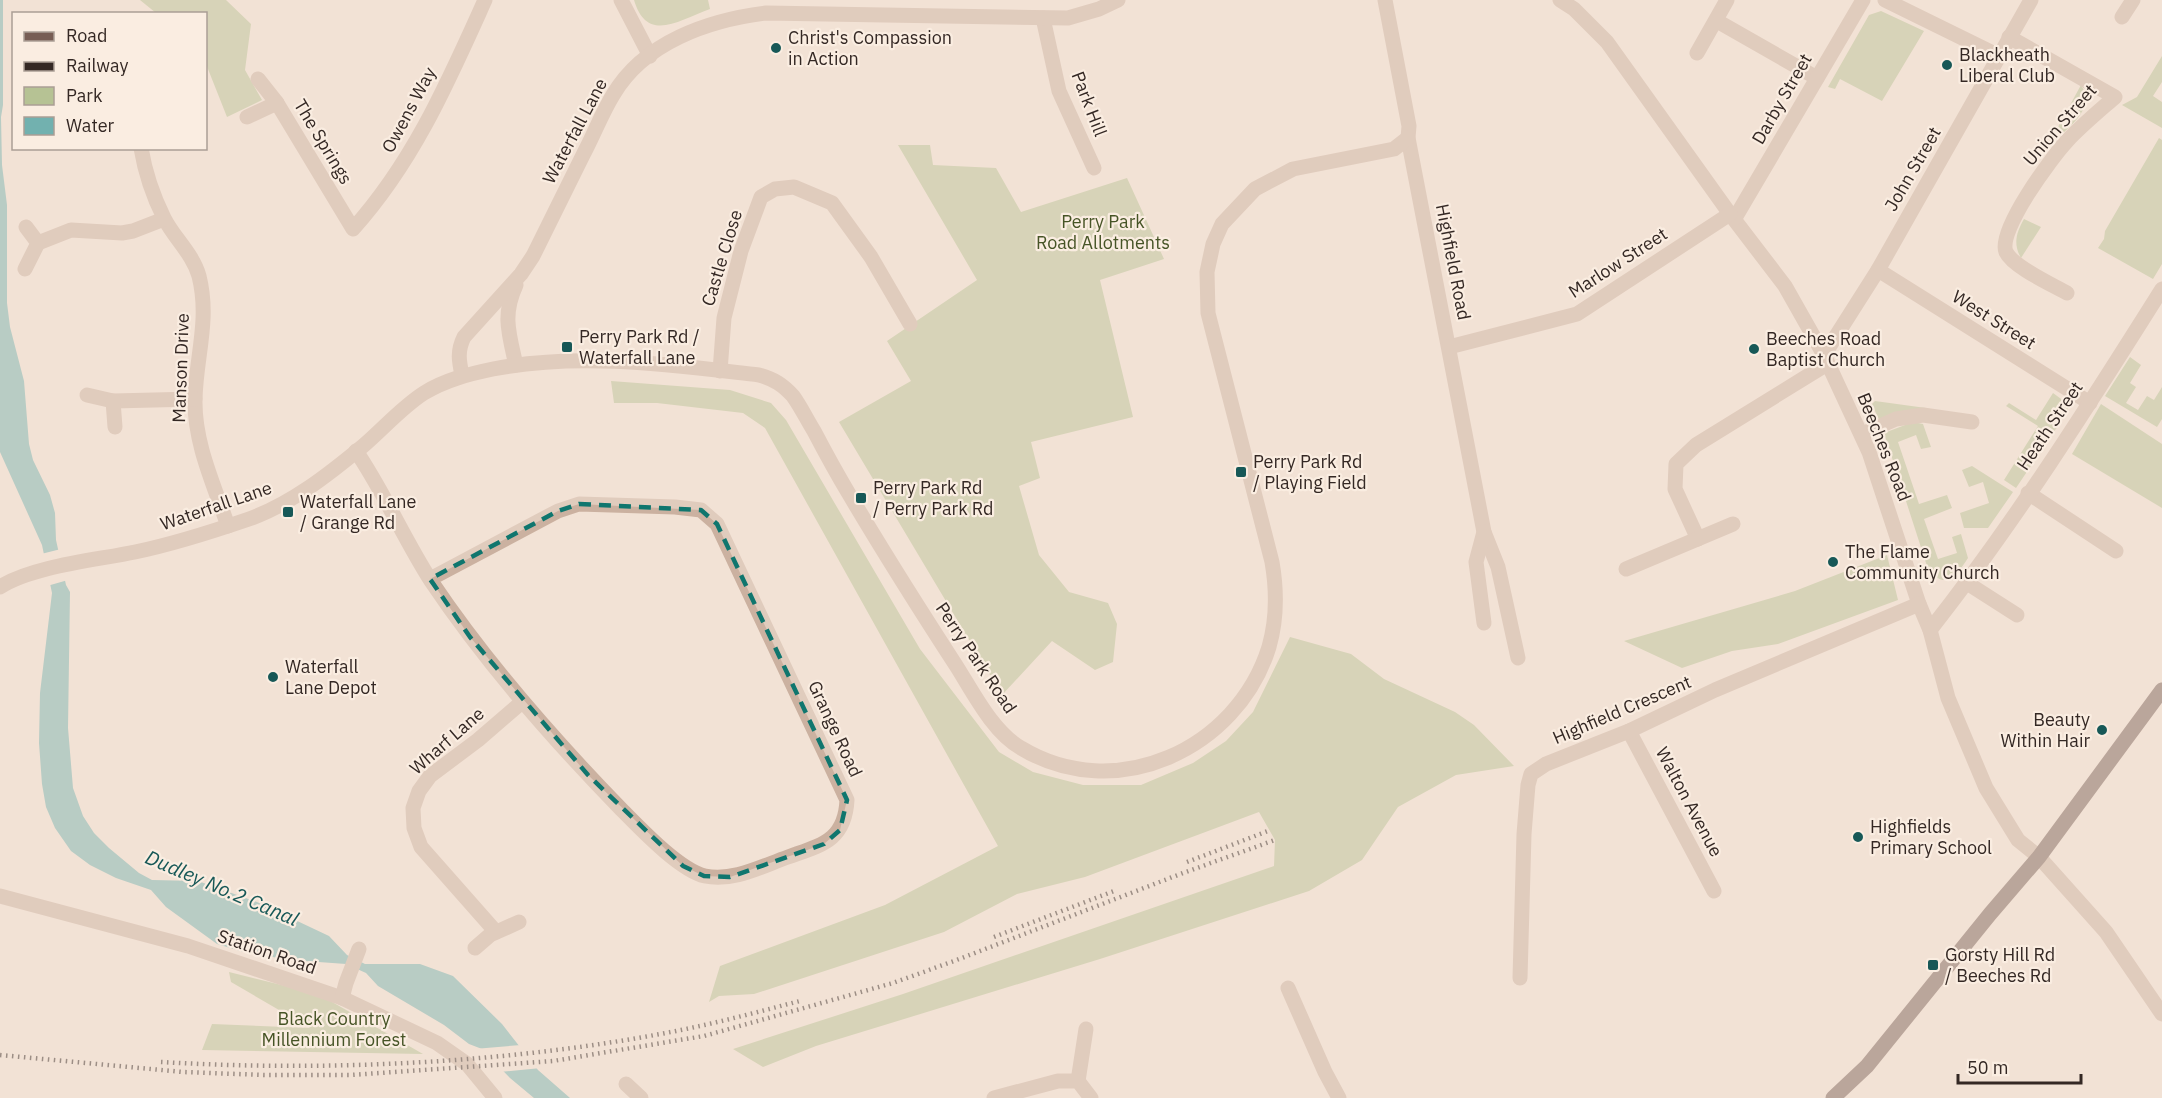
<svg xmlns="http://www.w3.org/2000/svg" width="2162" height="1098" font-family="'IBM Plex Sans',sans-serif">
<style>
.green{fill:#b6c294}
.water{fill:#72b1af}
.pier{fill:#f2e2d5}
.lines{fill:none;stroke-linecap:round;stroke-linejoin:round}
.minor{stroke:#cbb1a0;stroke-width:15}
.major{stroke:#775d54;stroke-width:15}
.rail{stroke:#342824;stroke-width:4.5;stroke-dasharray:1.5 4.5;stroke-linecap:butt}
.marked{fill:none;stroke:#0f766e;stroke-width:4.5;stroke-dasharray:12 8;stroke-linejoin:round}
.poi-dot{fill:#175857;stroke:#faede1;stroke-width:2}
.labels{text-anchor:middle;stroke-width:4.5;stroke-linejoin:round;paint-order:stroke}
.poi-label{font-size:18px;fill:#342824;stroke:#faede1;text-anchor:start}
.street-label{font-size:18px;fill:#342824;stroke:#faede1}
.park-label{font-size:18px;fill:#465426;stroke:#faede1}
.water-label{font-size:20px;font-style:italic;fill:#175857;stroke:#faede1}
</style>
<rect width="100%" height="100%" fill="#f2e2d5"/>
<g class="green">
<path d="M140 0H226L251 24 245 70 262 100 227 117 206 64V14L156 13Z"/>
<path d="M634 0H708L710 9C679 20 647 44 634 0Z"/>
<path d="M1881 11 1924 31 1882 101 1840 79 1835 89 1828 87 1869 15Z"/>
<path d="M2162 56V82L2153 96 2162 102V128L2122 105 2137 97Z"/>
<path d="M2081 85C2098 110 2064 131 2047 147Z"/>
<path d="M2159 138 2162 140V264L2153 279 2098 248 2104 239 2105 231Z"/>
<path d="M898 145H930L933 165 996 168 1021 212 1127 178 1164 259 1100 280 1133 417 1031 442 1040 478 1019 486 1039 555 1069 592 1108 603 1117 624 1113 662 1095 670 1052 641 1002 695 839 422 911 381 887 341 977 280Z"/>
<path d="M2024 219 2041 227 2021 258C2013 244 2016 233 2024 219Z"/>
<path d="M2130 357 2141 365 2130 383 2136 387 2126 403 2138 410 2147 396 2154 400 2162 387V419L2157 427 2105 396Z"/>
<path d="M611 381 730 390 771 403 786 420 920 649 999 752 1033 772 1083 785H1141L1193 763 1226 741 1253 712 1290 637 1351 654 1384 679 1455 712 1474 725 1514 766 1456 775 1398 807 1362 860 1309 891 1100 959 816 1046 763 1067 733 1049 903 994 1274 866 1275 840 1259 812 1085 877 1017 894 944 932 754 994 719 996 709 1002 720 966 885 905 998 846 765 428 743 413 657 403H614Z"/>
<path d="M2053 393 2068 404V411L2016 488 2004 480 2038 426 2006 406 2009 403 2036 420Z"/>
<path d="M1875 401 1926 408 1879 420 1872 404Z"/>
<path d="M2101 404 2162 444V508L2072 454Z"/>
<path d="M1913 422 1923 424 1931 447 1921 449 1916 435 1898 442 1919 504 1947 495 1952 508 1924 519 1938 559 1957 553 1952 537 1961 534 1968 558C1956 576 1944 593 1927 566L1884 433Z"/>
<path d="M1972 466 2013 492 1988 528H1964L1960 513 1989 503 1983 482 1969 487 1962 470Z"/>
<path d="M1887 555 1898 600 1778 644 1732 651 1682 668 1624 641 1795 591Z"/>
<path d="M229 972 298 989 327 999 423 1054 202 1050 212 1024 310 1028 231 982Z"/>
</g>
<path class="water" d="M0 0H3V105L1 117 2 165 7 205V303L10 327 24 381 29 444 33 460 50 495 55 513 56 540 66 585 70 592 68 728 73 788 83 816 94 833 109 848 139 873 152 880 198 881 257 902 329 936 347 955 365 964H420L453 976 502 1024 538 1070 570 1098H534L510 1078 482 1049 469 1044 444 1025 378 986 366 973 346 964 291 960 247 953 217 944 166 907 151 890 116 878 90 865 71 851 55 828 46 807 42 784 39 743 40 693 52 593 42 545 0 452Z"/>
<g class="pier">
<path d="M61 549 68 580 47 586 41 554Z"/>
<path d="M521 1045 541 1068 499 1072 480 1052 474 1049Z"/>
</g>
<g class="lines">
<g class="minor">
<path d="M621 0 650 56"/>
<path d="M1385 0 1409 126 1408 138 1484 532 1498 567 1518 658"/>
<path d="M1560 0 1574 9 1607 42 1730 214 1785 286 1824 355 1869 452 1919 604 1930 630 1948 698 1986 788 2018 840 2039 857 2106 932 2162 1014"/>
<path d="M1885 0 1999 56"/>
<path d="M2122 17 2133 0"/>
<path d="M1043 18 1059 91 1094 168"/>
<path d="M1717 21 1817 78"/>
<path d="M2009 37 2115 97C2099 111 2082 125 2067 141 2052 157 1997 231 2006 252 2013 267 2053 285 2067 293"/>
<path d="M1697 53 1727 0"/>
<path d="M258 79 277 103"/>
<path d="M247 117 277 103 353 229C414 161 448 82 485 0"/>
<path d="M141 148C145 172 153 196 164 218 174 238 193 254 199 276 210 320 196 356 195 399 194 443 214 485 228 526"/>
<path d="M1735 218 1863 0"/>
<path d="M38 243 71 230 122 233 133 231 164 219"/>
<path d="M25 269 38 243 26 227"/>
<path d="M1878 270 2090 403"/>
<path d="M516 285C502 315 509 334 516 365"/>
<path d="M1449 347 1577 314 1730 214"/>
<path d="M1824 355 1878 270 2031 0"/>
<path d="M720 371 724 318 741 251 761 197 775 189 794 187 832 203 871 257 910 324"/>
<path d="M462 375C459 361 457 351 464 337L521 274 533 256C550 222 567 187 584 153 594 134 602 113 613 95 644 42 709 20 766 13L1068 18 1099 9 1118 0"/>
<path d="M87 395 113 401 195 399"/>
<path d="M113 401 115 427"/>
<path d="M1862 434 1896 419 1923 415 1972 422"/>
<path d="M356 451C384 492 404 539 431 581 486 663 551 737 620 808 639 827 679 870 705 876 733 882 762 866 788 857 821 845 845 841 847 800L717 524 701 510 675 507 579 504 558 511 430 579"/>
<path d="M2028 493 2116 551"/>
<path d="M1484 532 1476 562 1484 623"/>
<path d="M1698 539 1675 489 1676 464 1696 445 1827 364"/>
<path d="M1626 569 1733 524"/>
<path d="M1967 583 2017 615"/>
<path d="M0 587C32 566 97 560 135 552 174 544 211 532 249 519 291 504 328 475 363 446 383 429 402 407 424 393 445 380 469 374 493 369 581 352 671 365 759 375 774 379 783 385 793 396 801 407 807 420 814 431 825 452 837 474 849 494 884 553 920 610 957 667 974 694 993 732 1021 748 1115 805 1237 750 1269 647 1277 619 1277 591 1272 562L1208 313 1207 272 1213 244 1222 224 1255 189 1293 169 1394 149 1408 138"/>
<path d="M1930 630C2015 522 2089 405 2162 289"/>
<path d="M1629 731 1714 891"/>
<path d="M0 896 188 946 342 998 437 1043 467 1064 495 1098"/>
<path d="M496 932 421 847 414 828 413 808 419 791 430 776 478 740 522 702"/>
<path d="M475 948 490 935 519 922"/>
<path d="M1520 978 1524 834 1528 785 1531 774 1546 764 1629 731 1715 690 1919 604"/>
<path d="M1288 988 1325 1072 1339 1098"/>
<path d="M342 998 346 983 359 949"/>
<path d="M1078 1081 1086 1029"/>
<path d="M626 1084 641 1098"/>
<path d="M994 1098 1058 1081H1078L1091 1098"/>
</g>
<path class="major" d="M1833 1098 1867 1066 1990 914 2039 857 2162 690"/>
<g class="rail">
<path d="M1187 862 1268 831"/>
<path d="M994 937 1114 891"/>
<path d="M0 1055 183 1072 264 1075H351L553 1061 704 1036 893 983 954 961 1183 873 1275 840"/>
<path d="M161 1062C331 1072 515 1063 681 1030 721 1022 761 1011 800 1001"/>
</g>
</g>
<path d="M0 0H2162V1098H0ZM579 504 701 510 717 524 847 800 840 830 824 844 730 877 704 876 683 866 588 775 470 637 430 579 558 511Z" fill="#f2e2d5" fill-opacity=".55" fill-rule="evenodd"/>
<path class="marked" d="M579 504 701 510 717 524 847 800 840 830 824 844 730 877 704 876 683 866 588 775 470 637 430 579 558 511Z"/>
<g class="poi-dot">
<circle cx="776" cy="48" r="6"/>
<circle cx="1947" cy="65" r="6"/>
<rect x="561" y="341" width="12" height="12" rx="3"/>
<circle cx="1754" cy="349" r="6"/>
<rect x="1235" y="466" width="12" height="12" rx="3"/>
<rect x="855" y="492" width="12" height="12" rx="3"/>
<rect x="282" y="506" width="12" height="12" rx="3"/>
<circle cx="1833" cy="562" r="6"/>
<circle cx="273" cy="677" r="6"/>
<circle cx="2102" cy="730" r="6"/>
<circle cx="1858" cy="837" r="6"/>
<rect x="1927" y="959" width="12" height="12" rx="3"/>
</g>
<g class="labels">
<g class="poi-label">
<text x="788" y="44">Christ's Compassion<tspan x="788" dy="21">in Action</tspan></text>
<text x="1959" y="61">Blackheath<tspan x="1959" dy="21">Liberal Club</tspan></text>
<text x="579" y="343">Perry Park Rd /<tspan x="579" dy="21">Waterfall Lane</tspan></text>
<text x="1766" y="345">Beeches Road<tspan x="1766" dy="21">Baptist Church</tspan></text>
<text x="1253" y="468">Perry Park Rd<tspan x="1253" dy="21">/ Playing Field</tspan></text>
<text x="873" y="494">Perry Park Rd<tspan x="873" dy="21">/ Perry Park Rd</tspan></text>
<text x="300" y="508">Waterfall Lane<tspan x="300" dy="21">/ Grange Rd</tspan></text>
<text x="1845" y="558">The Flame<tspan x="1845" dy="21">Community Church</tspan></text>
<text x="285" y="673">Waterfall<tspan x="285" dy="21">Lane Depot</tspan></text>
<text x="2090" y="726" text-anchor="end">Beauty<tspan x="2090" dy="21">Within Hair</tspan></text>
<text x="1870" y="833">Highfields<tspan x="1870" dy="21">Primary School</tspan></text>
<text x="1945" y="961">Gorsty Hill Rd<tspan x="1945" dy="21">/ Beeches Rd</tspan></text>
</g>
<g class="street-label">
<text transform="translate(1782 99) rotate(-60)" y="6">Darby Street</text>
<text transform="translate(1089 104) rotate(69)" y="6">Park Hill</text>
<text transform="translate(409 110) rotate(-62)" y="6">Owens Way</text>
<text transform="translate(2060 125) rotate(-49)" y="6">Union Street</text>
<text transform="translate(575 131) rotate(-62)" y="6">Waterfall Lane</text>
<text transform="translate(323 142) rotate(59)" y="6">The Springs</text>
<text transform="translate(1913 169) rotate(-60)" y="6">John Street</text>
<text transform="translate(722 258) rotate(-73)" y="6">Castle Close</text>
<text transform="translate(1453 262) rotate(79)" y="6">Highfield Road</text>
<text transform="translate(1618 263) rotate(-33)" y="6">Marlow Street</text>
<text transform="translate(1994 320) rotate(32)" y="6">West Street</text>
<text transform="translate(181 368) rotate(-88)" y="6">Manson Drive</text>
<text transform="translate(2050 426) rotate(-56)" y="6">Heath Street</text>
<text transform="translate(1884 447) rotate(68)" y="6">Beeches Road</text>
<text transform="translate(216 506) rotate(-19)" y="6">Waterfall Lane</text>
<text transform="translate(976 658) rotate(56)" y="6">Perry Park Road</text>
<text transform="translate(1622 710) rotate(-23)" y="6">Highfield Crescent</text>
<text transform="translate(835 729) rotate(65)" y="6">Grange Road</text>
<text transform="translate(447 741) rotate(-41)" y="6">Wharf Lane</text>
<text transform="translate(1689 802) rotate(62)" y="6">Walton Avenue</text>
<text transform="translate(267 952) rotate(19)" y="6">Station Road</text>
</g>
<g class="park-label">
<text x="1103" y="228">Perry Park<tspan x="1103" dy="21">Road Allotments</tspan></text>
<text x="334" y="1025">Black Country<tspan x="334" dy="21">Millennium Forest</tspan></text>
</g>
<g class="water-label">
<text transform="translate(222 888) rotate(23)" y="7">Dudley No.2 Canal</text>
</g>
</g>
<rect x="12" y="12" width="195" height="138" fill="#faede1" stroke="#ab9e95" stroke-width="1.5"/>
<rect x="24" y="32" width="30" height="9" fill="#775d54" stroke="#ab9e95" stroke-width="1.5"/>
<text x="66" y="42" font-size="18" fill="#342824">Road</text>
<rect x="24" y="62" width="30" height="9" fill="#342824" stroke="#ab9e95" stroke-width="1.5"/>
<text x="66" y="72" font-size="18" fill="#342824">Railway</text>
<rect x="24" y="87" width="30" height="18" fill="#b6c294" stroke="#ab9e95" stroke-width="1.5"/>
<text x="66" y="102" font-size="18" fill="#342824">Park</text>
<rect x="24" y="117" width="30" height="18" fill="#72b1af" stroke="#ab9e95" stroke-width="1.5"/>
<text x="66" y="132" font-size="18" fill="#342824">Water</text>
<path d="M1958 1074v9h123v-9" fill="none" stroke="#342824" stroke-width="3"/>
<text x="1967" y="1074" font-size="18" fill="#342824" stroke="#faede1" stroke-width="4.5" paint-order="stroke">50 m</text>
</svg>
